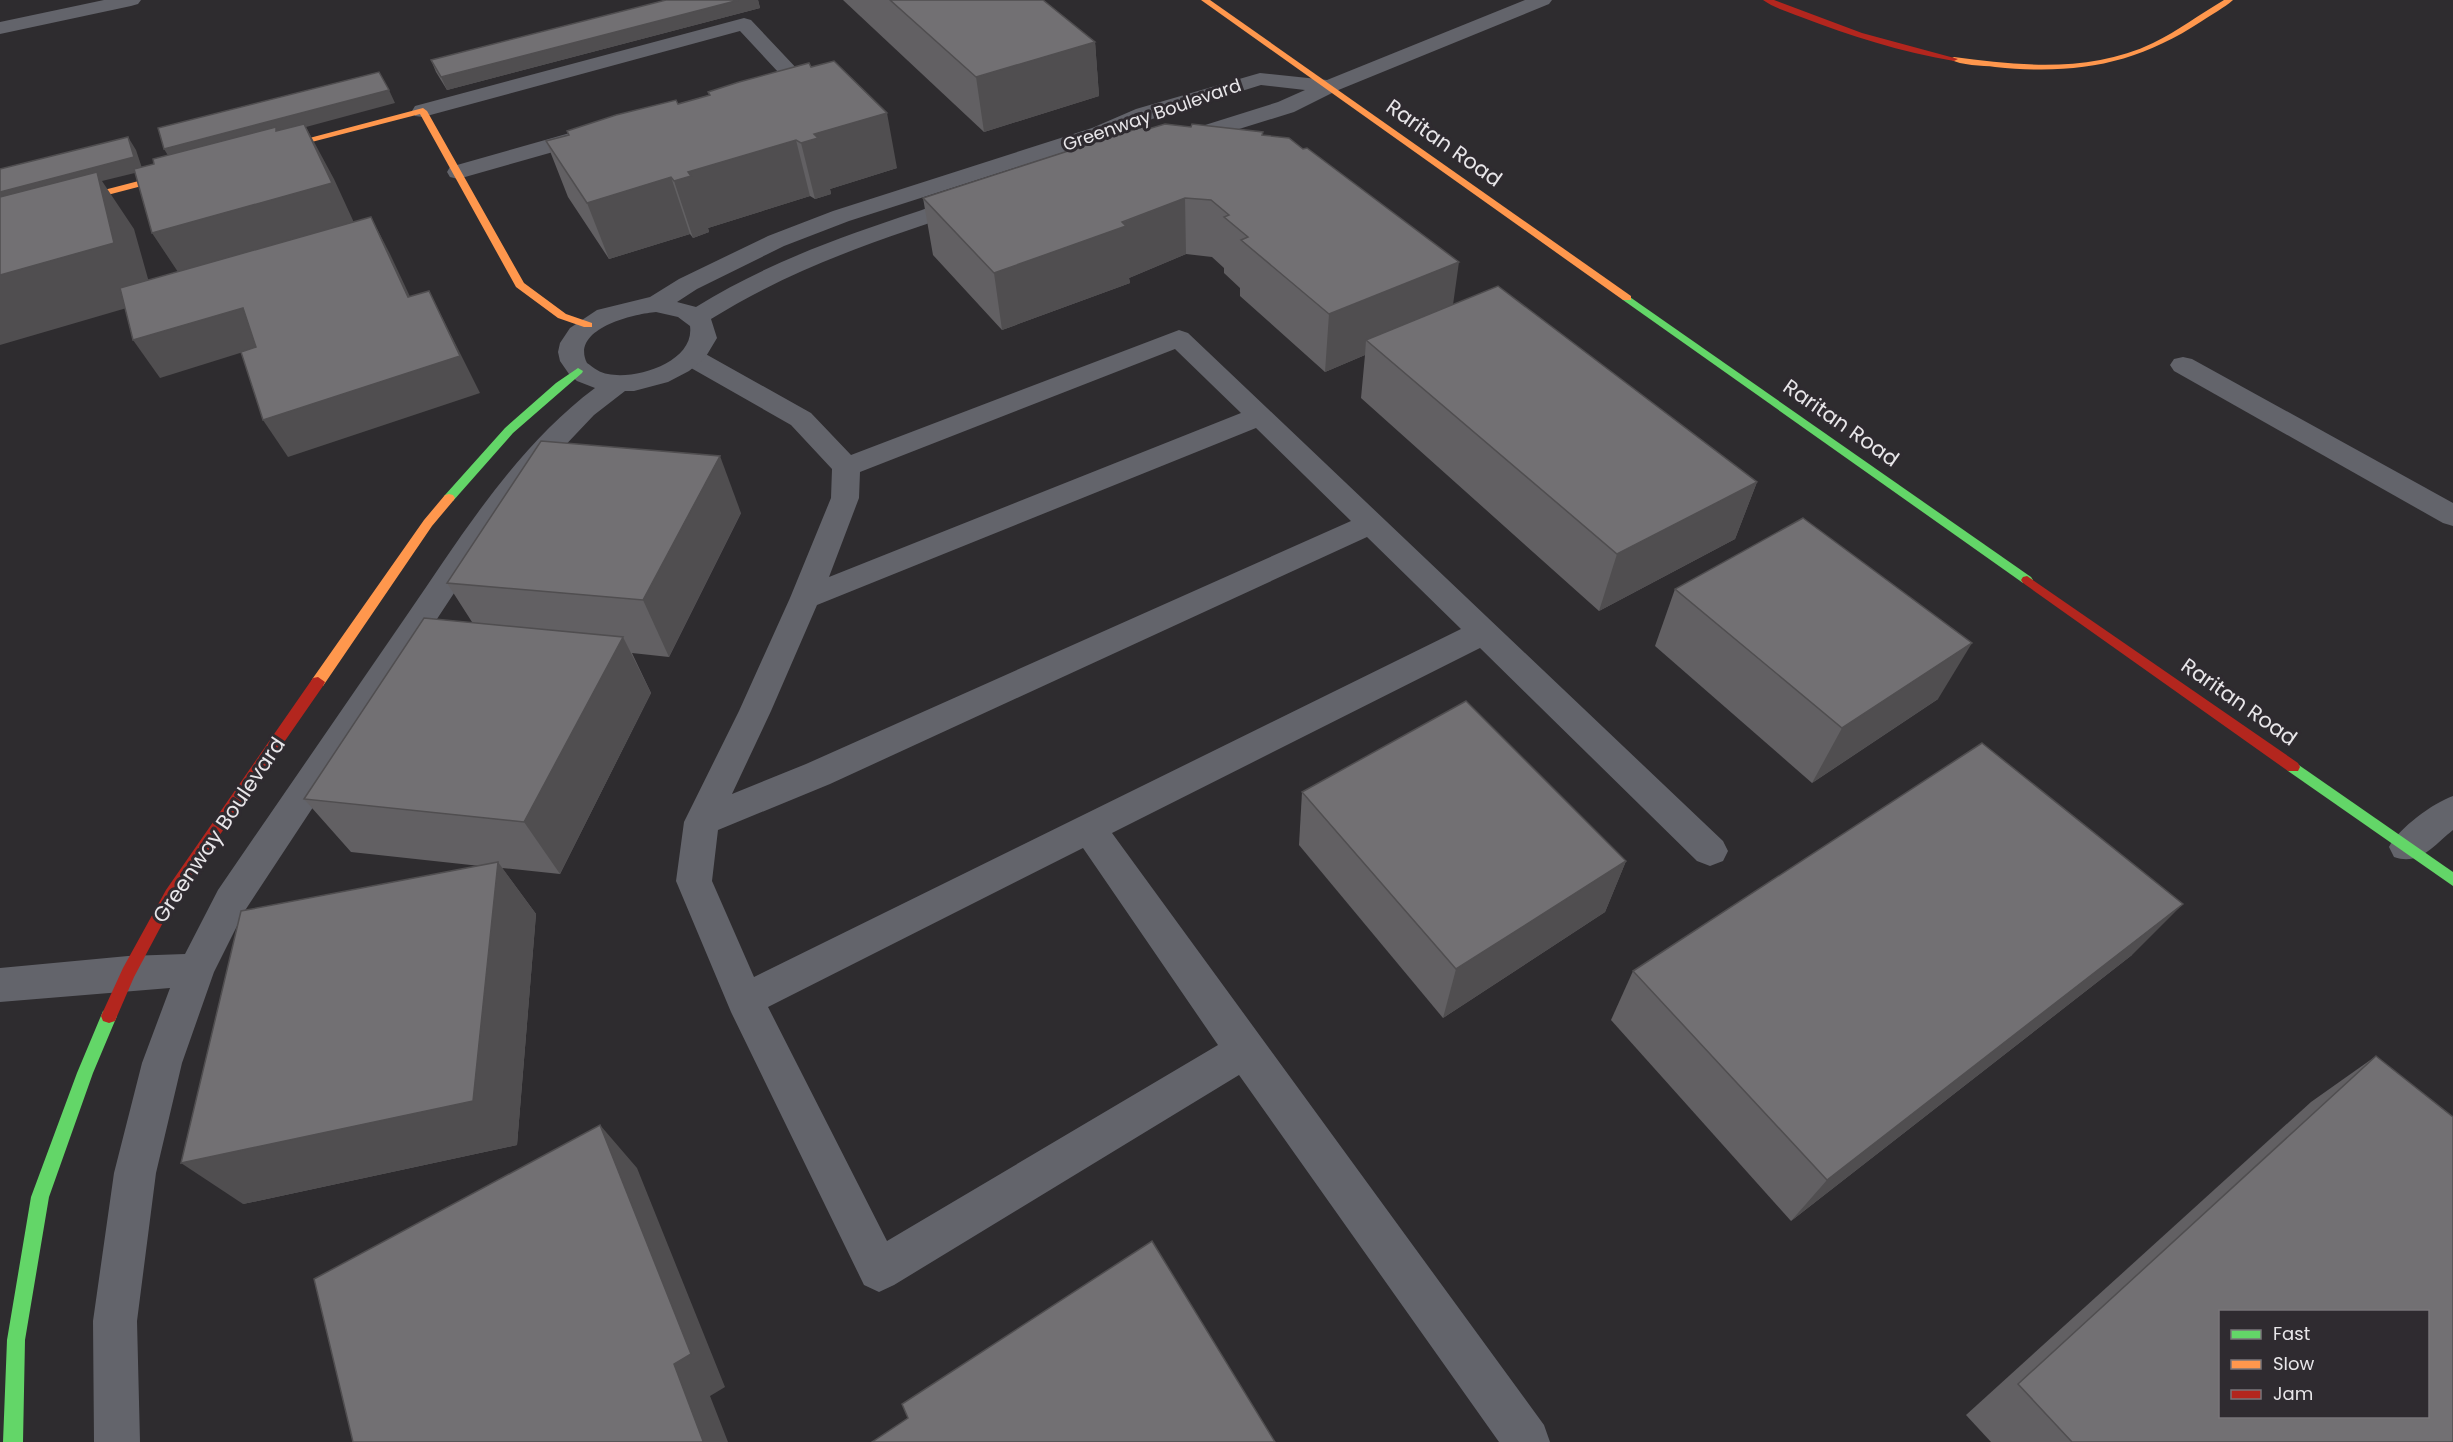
<svg xmlns="http://www.w3.org/2000/svg" width="2453" height="1442" font-family="Poppins,sans-serif">
<style>
.lines{fill:none;stroke-linecap:round;stroke-linejoin:round}
.lane{fill:#63646b;fill-rule:evenodd}
.street{fill:#63646b;fill-rule:evenodd}
.fast{fill:#63d668;fill-rule:evenodd}
.slow{fill:#ff974d;fill-rule:evenodd}
.jam{fill:#b3261e;fill-rule:evenodd}
.wall{fill:#626063}
.shaded-wall{fill:#504e50}
.building{fill:#727073;stroke:#504e50;stroke-width:1.5;fill-rule:evenodd}
.labels{text-anchor:middle;stroke-width:6;stroke-linejoin:round;paint-order:stroke}
.far-street-label{font-size:18px;fill:#e8e6e9;stroke:#2f2b30}
.street-label{font-size:21px;fill:#e8e6e9;stroke:#2f2b30}
</style>
<rect width="100%" height="100%" fill="#2e2c2f"/>
<g class="lines">
<g class="lane">
<path d="M744 18 751 20 800 72 803 76 800 80 759 92 752 90 749 86 752 82 779 73 740 31 423 117 415 116 412 111 415 106Z"/>
<path d="M591 127 599 129 602 134 599 139 458 179 450 177 447 172 450 167Z"/>
<path d="M1179 330 1188 333 1723 841 1728 851 1723 861 1710 866 1697 861 1480 648 1112 833 1544 1425 1550 1442H1499L1239 1075 894 1285 879 1292 864 1285 731 1012 676 881 684 822 739 711 790 598 831 498 832 469 791 425 684 364 680 358 684 352 693 350 702 352 811 413 851 455ZM1175 349 1241 413 829 577 859 498 860 472ZM1256 428 1351 521 806 764 732 794 771 711 817 605ZM1367 537 1461 629 754 977 712 881 718 830 830 784ZM1083 848 1218 1045 887 1241 768 1007Z"/>
<path d="M2183 357 2192 359 2453 503V526L2443 523 2174 371 2170 365 2174 359Z"/>
</g>
<g class="street">
<path d="M104 0H141L138 4 131 6 0 34V22Z"/>
<path d="M1525 0H1552L1549 4 1336 91 1294 112 1178 148 1170 146 1167 141 1170 136 1278 102 1305 90 1261 85 1152 119 1108 138 849 221 784 246 697 289 677 302 696 307C765 264 840 237 916 212 934 206 959 192 978 197L982 202 978 207C886 237 794 267 711 319L717 338 705 358 689 371 668 382 634 391H625L594 415 539 473 489 540 244 912 214 972 182 1063 156 1173 137 1321 140 1442H94L93 1321 114 1173 142 1063 170 988 0 1002V968L128 956 185 954 218 890C281 798 344 707 407 615 462 535 516 447 595 388L577 381 569 374 560 361 558 352 560 343 570 328 597 310 650 297 679 279 768 236 833 211 1092 128 1136 109 1253 75 1260 73 1327 80ZM656 312 678 317 690 326C695 362 636 380 608 374 600 373 594 368 587 363 570 329 633 314 656 312Z"/>
<path d="M2453 796V830C2434 845 2420 866 2394 857L2389 847C2399 828 2433 803 2453 796Z"/>
</g>
<g class="fast">
<path d="M1627 295 2031 577 2033 580 2031 583H2023L1623 300 1622 298Z"/>
<path d="M578 368 583 371 582 373 513 433 453 501H445L443 498 445 495 505 428 556 383Z"/>
<path d="M2293 761 2453 872V886L2288 771 2286 767 2288 763Z"/>
<path d="M109 1009 115 1011 117 1016 93 1073 49 1197 25 1340 23 1442H3L7 1340 31 1197 77 1073 103 1011Z"/>
</g>
<g class="slow">
<path d="M1201 0H1210L1631 296V300H1623Z"/>
<path d="M2224 0H2233C2224 8 2212 14 2202 21 2135 65 2075 75 1995 67 1982 65 1961 66 1950 59L1954 57C2019 66 2091 73 2153 43 2178 31 2200 14 2224 0Z"/>
<path d="M423 108 427 111 524 283 566 314 592 323V327H584L558 318 516 287 420 114 269 153 264 150Z"/>
<path d="M181 170 184 171V175L0 223V217Z"/>
<path d="M449 494 453 495 455 498 453 501 432 526 323 686H313L311 682 313 678 424 520 445 495Z"/>
</g>
<g class="jam">
<path d="M1763 0H1774L1862 33 1958 59 1954 61C1901 52 1851 36 1801 17 1789 12 1774 8 1763 0Z"/>
<path d="M2027 576 2298 763 2300 767 2298 771H2288L2023 583 2021 580 2023 577Z"/>
<path d="M318 677 325 682 323 686 176 898 134 977 115 1021 109 1023 103 1021 101 1016 123 968 166 890 313 678Z"/>
</g>
</g>
<g class="wall">
<path d="M666 0H758L760 8 447 90 436 72 431 60Z"/>
<path d="M843 0H1043L1095 42 1099 96 984 132Z"/>
<path d="M811 67 897 168 830 189 831 194 815 199 810 196 708 228 709 232 693 238 690 234 609 259 568 197 546 141 709 95 708 92Z"/>
<path d="M1145 130 1263 135 1453 305 1757 482 1735 539 1599 611 1361 398 1365 355 1325 372 1240 296V288L1224 273V268L1212 257 1186 254 1129 278 1130 283 1002 330 933 255 923 198Z"/>
<path d="M741 513 669 657 632 653 651 693 560 874 502 868 536 914 517 1145 243 1204 480 866 351 852 304 799 472 622 447 583Z"/>
<path d="M1675 589 1938 699 1812 783 1655 646Z"/>
<path d="M1302 792 1626 861 1605 912 1443 1018 1299 845Z"/>
<path d="M2132 955 1791 1221 1611 1020 1633 971Z"/>
<path d="M2376 1056 2453 1442H1991L1966 1415 2311 1102Z"/>
</g>
<g class="shaded-wall">
<path d="M739 0H758L760 8 447 90 441 77Z"/>
<path d="M1095 42 1099 96 984 132 976 77Z"/>
<path d="M389 90 395 103 306 127 334 179 362 240 190 290 152 233 172 162 164 149Z"/>
<path d="M887 113 897 168 830 189 831 194 815 199 801 143 814 134Z"/>
<path d="M128 137 136 150 143 171 102 181 134 229 154 300 0 345V192Z"/>
<path d="M796 140 810 196 708 228 709 232 693 238 674 181 688 172Z"/>
<path d="M671 177 690 234 609 259 587 203Z"/>
<path d="M1185 198 1186 254 1129 278 1130 283 1002 330 994 273Z"/>
<path d="M371 217 390 254 428 335 408 297Z"/>
<path d="M1459 262 1451 319 1366 340 1365 355 1325 372 1329 314Z"/>
<path d="M429 291 480 393 288 457 263 420Z"/>
<path d="M243 308 266 345 160 378 133 340Z"/>
<path d="M720 456 741 513 669 657 643 600Z"/>
<path d="M1757 482 1735 539 1599 611 1617 554Z"/>
<path d="M623 637 651 693 560 874 524 822Z"/>
<path d="M1972 643 1938 699 1812 783 1842 728Z"/>
<path d="M1626 861 1605 912 1443 1018 1456 969Z"/>
<path d="M498 862 536 914 517 1145 243 1204 181 1163Z"/>
<path d="M2183 904 2132 955 1791 1221 1827 1180Z"/>
<path d="M600 1125 637 1168 725 1387 710 1396 728 1442H702L674 1364Z"/>
</g>
<g class="building">
<path d="M666 0H739L441 77 431 60Z"/>
<path d="M890 0H1043L1095 42 976 77Z"/>
<path d="M834 61 887 113 814 134 818 138 801 143 796 140 688 172 691 176 674 181 671 177 587 203 546 141 569 135 567 131 616 115 676 100 678 104 710 95 708 92 739 82 809 63 811 67Z"/>
<path d="M379 72 389 90 164 149 158 128Z"/>
<path d="M304 124 332 183 152 233 134 169 154 164 153 159 276 127V131Z"/>
<path d="M1165 124 1191 127 1192 124 1263 132 1262 135 1289 138 1303 149 1307 148 1459 262 1329 314 1241 240 1248 237 1224 217 1229 215 1211 200 1185 198 1122 222 1126 226 994 273 923 198 1142 127 1145 130Z"/>
<path d="M128 137 134 157 0 192V169Z"/>
<path d="M97 172 114 243 0 275V197Z"/>
<path d="M371 217 408 297 429 291 460 356 263 420 241 352 256 347 243 308 133 340 120 288Z"/>
<path d="M1498 286 1757 482 1617 554 1366 340Z"/>
<path d="M541 441 720 456 643 600 447 583Z"/>
<path d="M1803 518 1972 643 1842 728 1675 589Z"/>
<path d="M424 618 623 637 524 822 304 799Z"/>
<path d="M1466 701 1626 861 1456 969 1302 792Z"/>
<path d="M1982 743 2183 904 1827 1180 1633 971Z"/>
<path d="M498 862 473 1101 181 1163 241 911Z"/>
<path d="M2376 1056 2453 1117V1442H2072L2018 1384ZM2220 1311H2427V1416H2220Z"/>
<path d="M600 1125 691 1354 674 1364 703 1441 702 1442H353L314 1279Z"/>
<path d="M1152 1241 1275 1442H872L908 1418 902 1404Z"/>
</g>
<g class="labels">
<g class="far-street-label">
<text transform="translate(1152 115) rotate(-19)" y="6">Greenway Boulevard</text>
</g>
<g class="street-label">
<text transform="translate(1444 143) rotate(35)" y="7">Raritan Road</text>
<text transform="translate(1841 423) rotate(35)" y="7">Raritan Road</text>
<text transform="translate(2239 702) rotate(35)" y="7">Raritan Road</text>
<text transform="translate(219 830) rotate(-56)" y="7">Greenway Boulevard</text>
</g>
</g>
<rect x="2219" y="1310" width="210" height="108" fill="#2f2b30" stroke="#79767a" stroke-width="1.5"/>
<rect x="2231" y="1330" width="30" height="9" fill="#63d668" stroke="#79767a" stroke-width="1.5"/>
<text x="2273" y="1340" font-size="18" fill="#e8e6e9">Fast</text>
<rect x="2231" y="1360" width="30" height="9" fill="#ff974d" stroke="#79767a" stroke-width="1.5"/>
<text x="2273" y="1370" font-size="18" fill="#e8e6e9">Slow</text>
<rect x="2231" y="1390" width="30" height="9" fill="#b3261e" stroke="#79767a" stroke-width="1.5"/>
<text x="2273" y="1400" font-size="18" fill="#e8e6e9">Jam</text>
</svg>
